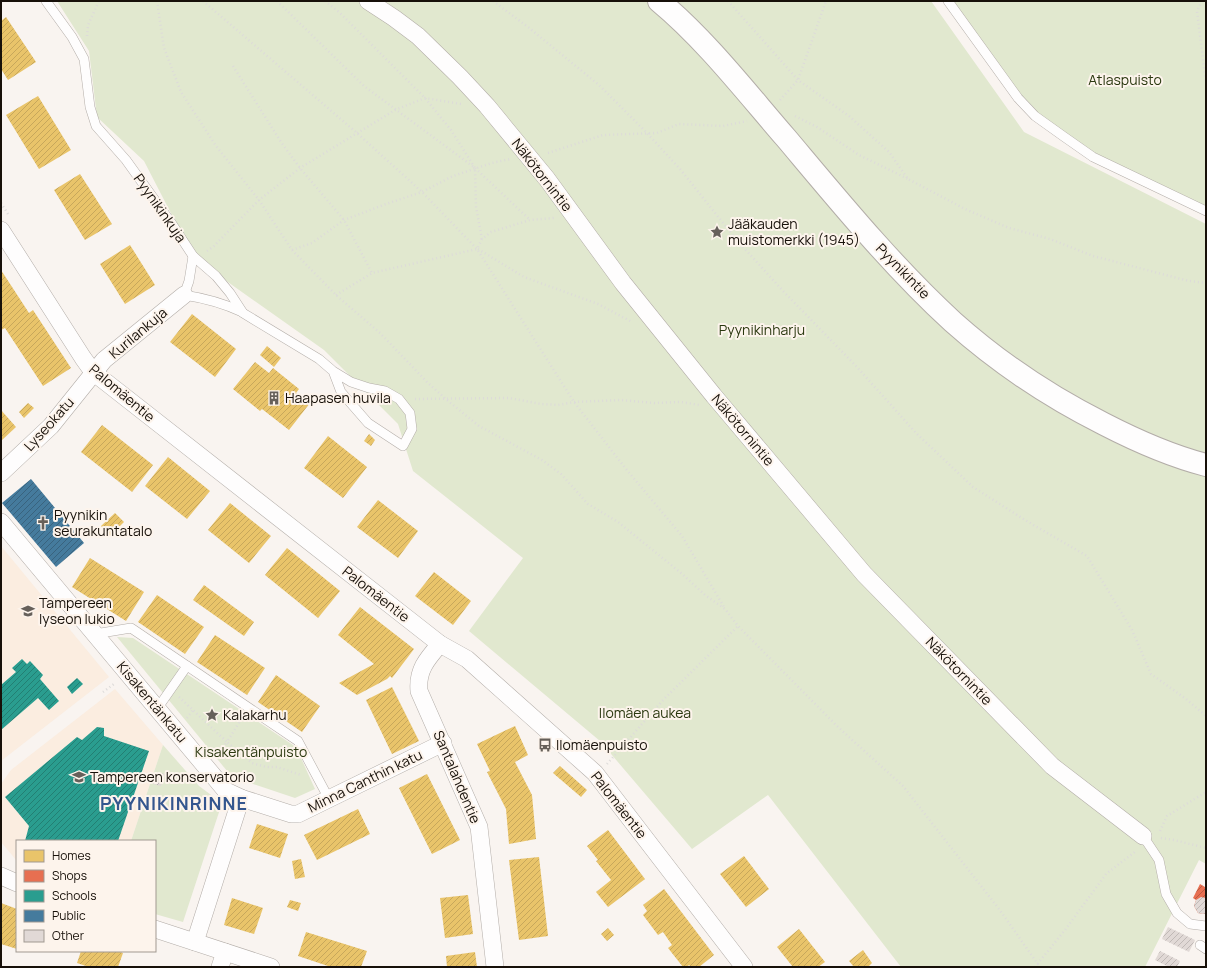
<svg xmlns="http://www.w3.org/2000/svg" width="1207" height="968" font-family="Manrope,sans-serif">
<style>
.built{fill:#fbede0}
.park{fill:#e1e8cf}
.homes{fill:url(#homes-hatch)}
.shops{fill:url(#shops-hatch)}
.schools{fill:url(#schools-hatch)}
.public{fill:url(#public-hatch)}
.building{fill:url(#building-hatch)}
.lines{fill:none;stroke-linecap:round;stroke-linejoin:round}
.lane-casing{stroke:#b3ada8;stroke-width:10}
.street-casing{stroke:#b3ada8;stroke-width:18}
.secondary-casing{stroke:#b3ada8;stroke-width:24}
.path{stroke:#dddbd9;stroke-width:2.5;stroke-dasharray:1 3;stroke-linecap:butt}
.lane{stroke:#fefdfd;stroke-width:9}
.street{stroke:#fefdfd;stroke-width:17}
.secondary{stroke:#fefdfd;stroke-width:22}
.labels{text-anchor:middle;stroke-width:4;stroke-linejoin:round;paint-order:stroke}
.park-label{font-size:14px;fill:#2a380f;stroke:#fdf4ec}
.street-label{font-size:14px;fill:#171009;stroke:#fdf4ec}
.poi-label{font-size:14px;fill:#171009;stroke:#fdf4ec;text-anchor:start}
.district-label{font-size:18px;font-weight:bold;letter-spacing:1px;fill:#34568e;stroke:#fdf4ec}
</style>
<defs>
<pattern id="homes-hatch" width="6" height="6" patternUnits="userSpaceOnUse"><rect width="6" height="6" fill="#e9c46a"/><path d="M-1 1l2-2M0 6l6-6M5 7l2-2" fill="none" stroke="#c7a75b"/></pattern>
<pattern id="shops-hatch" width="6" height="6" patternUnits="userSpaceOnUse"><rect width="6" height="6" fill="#e76f51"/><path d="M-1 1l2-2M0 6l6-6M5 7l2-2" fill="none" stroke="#ba5a41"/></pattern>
<pattern id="schools-hatch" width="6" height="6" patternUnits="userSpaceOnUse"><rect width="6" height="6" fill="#2a9d8f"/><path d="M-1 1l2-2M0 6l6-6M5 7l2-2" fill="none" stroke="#237f73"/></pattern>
<pattern id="public-hatch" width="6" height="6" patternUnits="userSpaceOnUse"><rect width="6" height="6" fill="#457b9d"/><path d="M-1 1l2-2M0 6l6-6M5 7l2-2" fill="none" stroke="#39637e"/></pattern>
<pattern id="building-hatch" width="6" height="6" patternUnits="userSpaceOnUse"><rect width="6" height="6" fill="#e1d9d6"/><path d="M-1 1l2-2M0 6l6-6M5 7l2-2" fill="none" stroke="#c0b9b6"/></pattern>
</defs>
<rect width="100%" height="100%" fill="#f9f4f0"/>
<g class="built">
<path d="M1 546 109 677 1 761Z"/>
<path d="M115 689 163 745 131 841H17V861L1 842V784L11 770Z"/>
</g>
<g class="park">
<path d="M57 1H931L1024 132 1206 224V864L1199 860 1145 967H901L768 795 692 849 600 741 469 631 523 558 413 471 398 424 324 350 194 258 144 161 97 117 89 51Z"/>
<path d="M950 1H1206V214L1040 124Z"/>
<path d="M117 637 133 638 296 747 315 789 295 798 232 777Z"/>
<path d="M163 745 199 786 222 803 183 922 155 914V841H131Z"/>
</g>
<g class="homes">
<path d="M6 17 36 62 8 80 1 69V21Z"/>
<path d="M38 96 71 150 39 169 6 115Z"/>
<path d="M80 174 112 224 85 240 54 190Z"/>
<path d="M130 245 155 285 125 304 100 264Z"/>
<path d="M1 270 29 313 33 310 71 368 43 386 5 328 1 330Z"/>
<path d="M192 314 236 349 215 377 170 342Z"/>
<path d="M267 346 281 358 274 367 260 355Z"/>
<path d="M255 362 269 373 273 368 299 389 296 393 310 403 289 430 262 409 260 411 233 389Z"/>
<path d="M28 403 34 408 24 418 19 412Z"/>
<path d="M1 410 16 427 1 441Z"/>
<path d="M102 425 153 465 132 492 81 452Z"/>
<path d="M369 434 375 440 371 446 364 441Z"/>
<path d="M328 436 367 467 343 498 304 468Z"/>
<path d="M168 457 210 491 187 519 145 486Z"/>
<path d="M378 500 418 531 398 558 357 527Z"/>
<path d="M230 503 271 536 249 563 208 530Z"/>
<path d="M115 513 124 522 110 536 101 526Z"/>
<path d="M287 548 340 591 318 618 265 575Z"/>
<path d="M90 558 144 592 126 621 72 587Z"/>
<path d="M434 572 471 601 453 625 415 596Z"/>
<path d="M204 585 254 622 244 636 193 600Z"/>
<path d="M157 595 204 627 185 654 138 622Z"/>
<path d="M360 607 414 649 392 678 390 676 387 679 357 695 339 683 374 664 338 635Z"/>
<path d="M215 635 265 668 247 695 197 662Z"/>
<path d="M276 675 320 706 302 732 258 702Z"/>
<path d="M392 687 419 741 392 754 366 700Z"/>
<path d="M515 726 528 755 515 762 532 795 536 839 509 844 506 809 487 772 490 771 477 744Z"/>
<path d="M560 766 587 790 581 797 553 773Z"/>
<path d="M427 774 460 840 432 854 399 788Z"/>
<path d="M358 809 370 834 317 860 304 835Z"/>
<path d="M257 824 288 834 280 858 249 848Z"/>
<path d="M608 830 645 879 608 907 596 892 611 880 596 861 598 860 587 846Z"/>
<path d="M744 856 769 889 746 907 720 874Z"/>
<path d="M539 857 548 936 519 940 509 860Z"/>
<path d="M301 859 305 877 295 879 292 861Z"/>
<path d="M664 889 714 955 699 967H691L689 965 687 967H683L668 948 672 945 663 932 658 935 643 915 647 911 643 905Z"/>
<path d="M468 895 473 934 445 938 440 898Z"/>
<path d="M232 898 263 908 254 934 224 925Z"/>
<path d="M290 900 301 903 298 911 287 907Z"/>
<path d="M1 903 17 909V949L1 944Z"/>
<path d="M608 928 614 935 607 941 601 934Z"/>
<path d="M799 929 825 962 818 967H793L777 947Z"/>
<path d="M306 932 367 951 361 967H331L298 956Z"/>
<path d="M863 950 872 963 868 967H854L849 961Z"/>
<path d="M81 951H117L123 953 118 967H89L77 963Z"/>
<path d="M475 952 477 967H447L446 956Z"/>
</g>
<path class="shops" d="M1200 884 1205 887 1206 884V913L1203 914 1198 913 1194 906 1196 900 1193 898Z"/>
<g class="schools">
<path d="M22 659 27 664 30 661 43 675 40 679 59 701 49 710 38 698 1 730V685L16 672 12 668Z"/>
<path d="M77 678 83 684 72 694 67 687Z"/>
<path d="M97 727 104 728V736L149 751 118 841H25L29 826 5 797 77 737 82 740Z"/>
</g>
<path class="public" d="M31 479 84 543 56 567 2 503Z"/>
<g class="building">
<path d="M157 772 165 774 161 786 153 784Z"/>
<path d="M1201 897 1206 898V913L1203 914 1198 913 1194 906 1196 900Z"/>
<path d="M1168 927 1195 940 1189 952 1162 939Z"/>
<path d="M1160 951 1180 961 1177 967H1169L1155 960Z"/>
</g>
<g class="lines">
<g class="lane-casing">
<g id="lane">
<path d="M46 1 72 37 84 59 90 107 96 126 126 160 172 224 193 256 216 276 230 293 243 313 319 359 333 371 351 382 369 388 385 391 399 399 410 413 412 429 403 446 368 423 341 392 333 371"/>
<path d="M948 1 1018 98 1035 116 1063 136 1093 157 1206 211"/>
<path d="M193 256 189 281 184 295C204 298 223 303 242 312"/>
<path d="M95 634 131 628 298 741 329 799"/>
<path d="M157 709 187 666"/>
<path d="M1143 836 1159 860 1166 894 1177 913 1190 924 1206 926"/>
<path d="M1200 945 1206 949"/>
</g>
</g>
<g class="street-casing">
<g id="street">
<path d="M368 1 394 18 418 36 460 77 487 106 547 179 623 283 714 396 864 574 1052 766 1143 836"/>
<path d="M1 230 83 358 93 372 440 644 467 659 595 773 744 967"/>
<path d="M1 473 51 426 104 360 184 295"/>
<path d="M1 522 226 791 241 798 195 942"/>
<path d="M440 644C427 659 417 670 419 691L479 827 495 967"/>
<path d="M241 798 291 814H298L443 743"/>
<path d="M1 876 17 883"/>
<path d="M155 929 271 967"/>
<path d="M220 967 225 952"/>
</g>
</g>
<g class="secondary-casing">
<path id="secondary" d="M659 1C706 40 746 92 786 138 839 201 892 266 953 322 999 363 1050 397 1104 424 1137 441 1171 456 1206 465"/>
</g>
<g class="path">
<path d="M157 1 164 48 181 92 216 146 259 200 292 250 336 295 380 333 428 383 447 400 479 426 542 460 561 474 588 504 618 522 681 573 705 595 725 609 738 626 838 727 903 786 999 909 1040 967"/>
<path d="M203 1 357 133 422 192 477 249 574 402 626 469 682 536 724 607"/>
<path d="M277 1 364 86 475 168 530 220"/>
<path d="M325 1 340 13 425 98 451 130 475 168 476 207 482 239"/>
<path d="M493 1 528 27 599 85 647 133 680 169 735 238 784 292 856 366 916 433 973 487 1025 520 1087 556 1132 630 1151 674 1186 699 1206 716"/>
<path d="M728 1 798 80 849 116 889 152 908 179 965 209 1009 228 1050 239 1093 256 1189 281 1206 283"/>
<path d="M1202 1 1197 11 1206 83"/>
<path d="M87 36 88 25 99 1"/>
<path d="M233 66 281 142 300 168 344 220 372 273"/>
<path d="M780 100 798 80 826 1"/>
<path d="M795 116 817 127 859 155 908 179"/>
<path d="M548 153 603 135 657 133 679 124 723 126 747 121"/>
<path d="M1 203 8 214"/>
<path d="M478 249 524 277 598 304 632 322"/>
<path d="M292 250 312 243 344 220 386 204 422 192 453 176 492 163 510 159"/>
<path d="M207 251 214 246 259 200 300 168 395 110 425 98 461 104"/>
<path d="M336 295 372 273 477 249 482 239 491 232 530 220 554 218"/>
<path d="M415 399 509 398 541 404 558 405 574 402 621 400 654 403 681 402 699 405"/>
<path d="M103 692 114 684"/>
<path d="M179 697 227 742 242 718"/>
<path d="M187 718 193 710"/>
<path d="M218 754 227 742 252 763 266 767H277L301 775"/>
<path d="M607 764 664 699 738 626"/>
<path d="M1160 831 1167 816 1206 792"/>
<path d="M1161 838 1174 840 1206 848"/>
<path d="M1035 967 1065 930 1106 874 1136 851"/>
</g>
<use href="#lane" class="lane"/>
<use href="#street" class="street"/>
<use href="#secondary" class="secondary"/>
</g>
<defs>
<g id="sight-bare" transform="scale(1.08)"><path d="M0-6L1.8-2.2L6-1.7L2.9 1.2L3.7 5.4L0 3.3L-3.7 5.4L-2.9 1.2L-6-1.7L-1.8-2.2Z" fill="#66605a" stroke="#fdf4ec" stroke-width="2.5" paint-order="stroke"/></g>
<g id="building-bare" transform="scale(1.08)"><path d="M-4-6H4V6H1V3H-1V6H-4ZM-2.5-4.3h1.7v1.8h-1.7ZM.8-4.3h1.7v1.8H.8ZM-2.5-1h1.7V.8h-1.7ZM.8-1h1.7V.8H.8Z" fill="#66605a" stroke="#fdf4ec" stroke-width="2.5" paint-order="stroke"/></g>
<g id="church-bare" transform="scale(1.08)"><path d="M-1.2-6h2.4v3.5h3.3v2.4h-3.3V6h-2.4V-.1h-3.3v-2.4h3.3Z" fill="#66605a" stroke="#fdf4ec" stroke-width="2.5" paint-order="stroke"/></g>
<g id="school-bare" transform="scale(1.08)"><path d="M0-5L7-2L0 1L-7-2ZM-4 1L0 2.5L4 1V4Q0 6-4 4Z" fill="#66605a" stroke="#fdf4ec" stroke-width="2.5" paint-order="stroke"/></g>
<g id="bus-bare" transform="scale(1.08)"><path d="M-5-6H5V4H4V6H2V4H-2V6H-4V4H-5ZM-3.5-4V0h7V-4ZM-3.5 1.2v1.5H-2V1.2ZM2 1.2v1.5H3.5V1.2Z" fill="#66605a" stroke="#fdf4ec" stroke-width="2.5" paint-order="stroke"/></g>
</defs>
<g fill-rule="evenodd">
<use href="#sight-bare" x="717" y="232"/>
<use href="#building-bare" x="274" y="398"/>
<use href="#church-bare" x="43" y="523"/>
<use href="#school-bare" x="28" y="611"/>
<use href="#sight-bare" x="212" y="715"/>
<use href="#bus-bare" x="545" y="745"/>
<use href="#school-bare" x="79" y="777"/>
</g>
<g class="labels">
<g class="park-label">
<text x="1125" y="85">Atlaspuisto</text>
<text x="762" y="335">Pyynikinharju</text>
<text x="645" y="718">Ilomäen aukea</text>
<text x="251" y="757">Kisakentänpuisto</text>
</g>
<g class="street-label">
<text transform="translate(542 175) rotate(52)" y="5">Näkötornintie</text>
<text transform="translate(160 208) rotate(55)" y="5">Pyynikinkuja</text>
<text transform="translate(903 271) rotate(46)" y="5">Pyynikintie</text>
<text transform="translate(138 333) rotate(-40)" y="5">Kurilankuja</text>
<text transform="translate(122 393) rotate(40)" y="5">Palomäentie</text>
<text transform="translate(49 424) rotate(-48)" y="5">Lyseokatu</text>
<text transform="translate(743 430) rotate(50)" y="5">Näkötornintie</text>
<text transform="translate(376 594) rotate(38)" y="5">Palomäentie</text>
<text transform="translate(959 671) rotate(46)" y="5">Näkötornintie</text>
<text transform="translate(152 702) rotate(50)" y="5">Kisakentänkatu</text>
<text transform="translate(457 777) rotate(67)" y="5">Santalahdentie</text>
<text transform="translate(365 781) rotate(-26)" y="5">Minna Canthin katu</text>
<text transform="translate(619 805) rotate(52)" y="5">Palomäentie</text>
</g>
<g class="poi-label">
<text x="728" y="229">Jääkauden<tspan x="728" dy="16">muistomerkki (1945)</tspan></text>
<text x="285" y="403">Haapasen huvila</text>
<text x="54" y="520">Pyynikin<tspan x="54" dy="16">seurakuntatalo</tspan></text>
<text x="39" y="608">Tampereen<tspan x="39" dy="16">lyseon lukio</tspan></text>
<text x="223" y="720">Kalakarhu</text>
<text x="556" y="750">Ilomäenpuisto</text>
<text x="90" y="782">Tampereen konservatorio</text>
</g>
<g class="district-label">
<text x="174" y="810">PYYNIKINRINNE</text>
</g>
</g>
<rect width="1207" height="968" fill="none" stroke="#171009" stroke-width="4"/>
<rect x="16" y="840" width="140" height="112" fill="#fdf4ec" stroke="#a19991"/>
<rect x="24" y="850" width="20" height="12" fill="#e9c46a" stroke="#a19991"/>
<text x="52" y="860" font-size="12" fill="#171009">Homes</text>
<rect x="24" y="870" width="20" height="12" fill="#e76f51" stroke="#a19991"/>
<text x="52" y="880" font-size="12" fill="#171009">Shops</text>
<rect x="24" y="890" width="20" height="12" fill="#2a9d8f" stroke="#a19991"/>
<text x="52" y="900" font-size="12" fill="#171009">Schools</text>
<rect x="24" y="910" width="20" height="12" fill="#457b9d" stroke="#a19991"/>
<text x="52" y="920" font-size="12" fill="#171009">Public</text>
<rect x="24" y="930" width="20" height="12" fill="#e1d9d6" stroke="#a19991"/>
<text x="52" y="940" font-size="12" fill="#171009">Other</text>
</svg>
